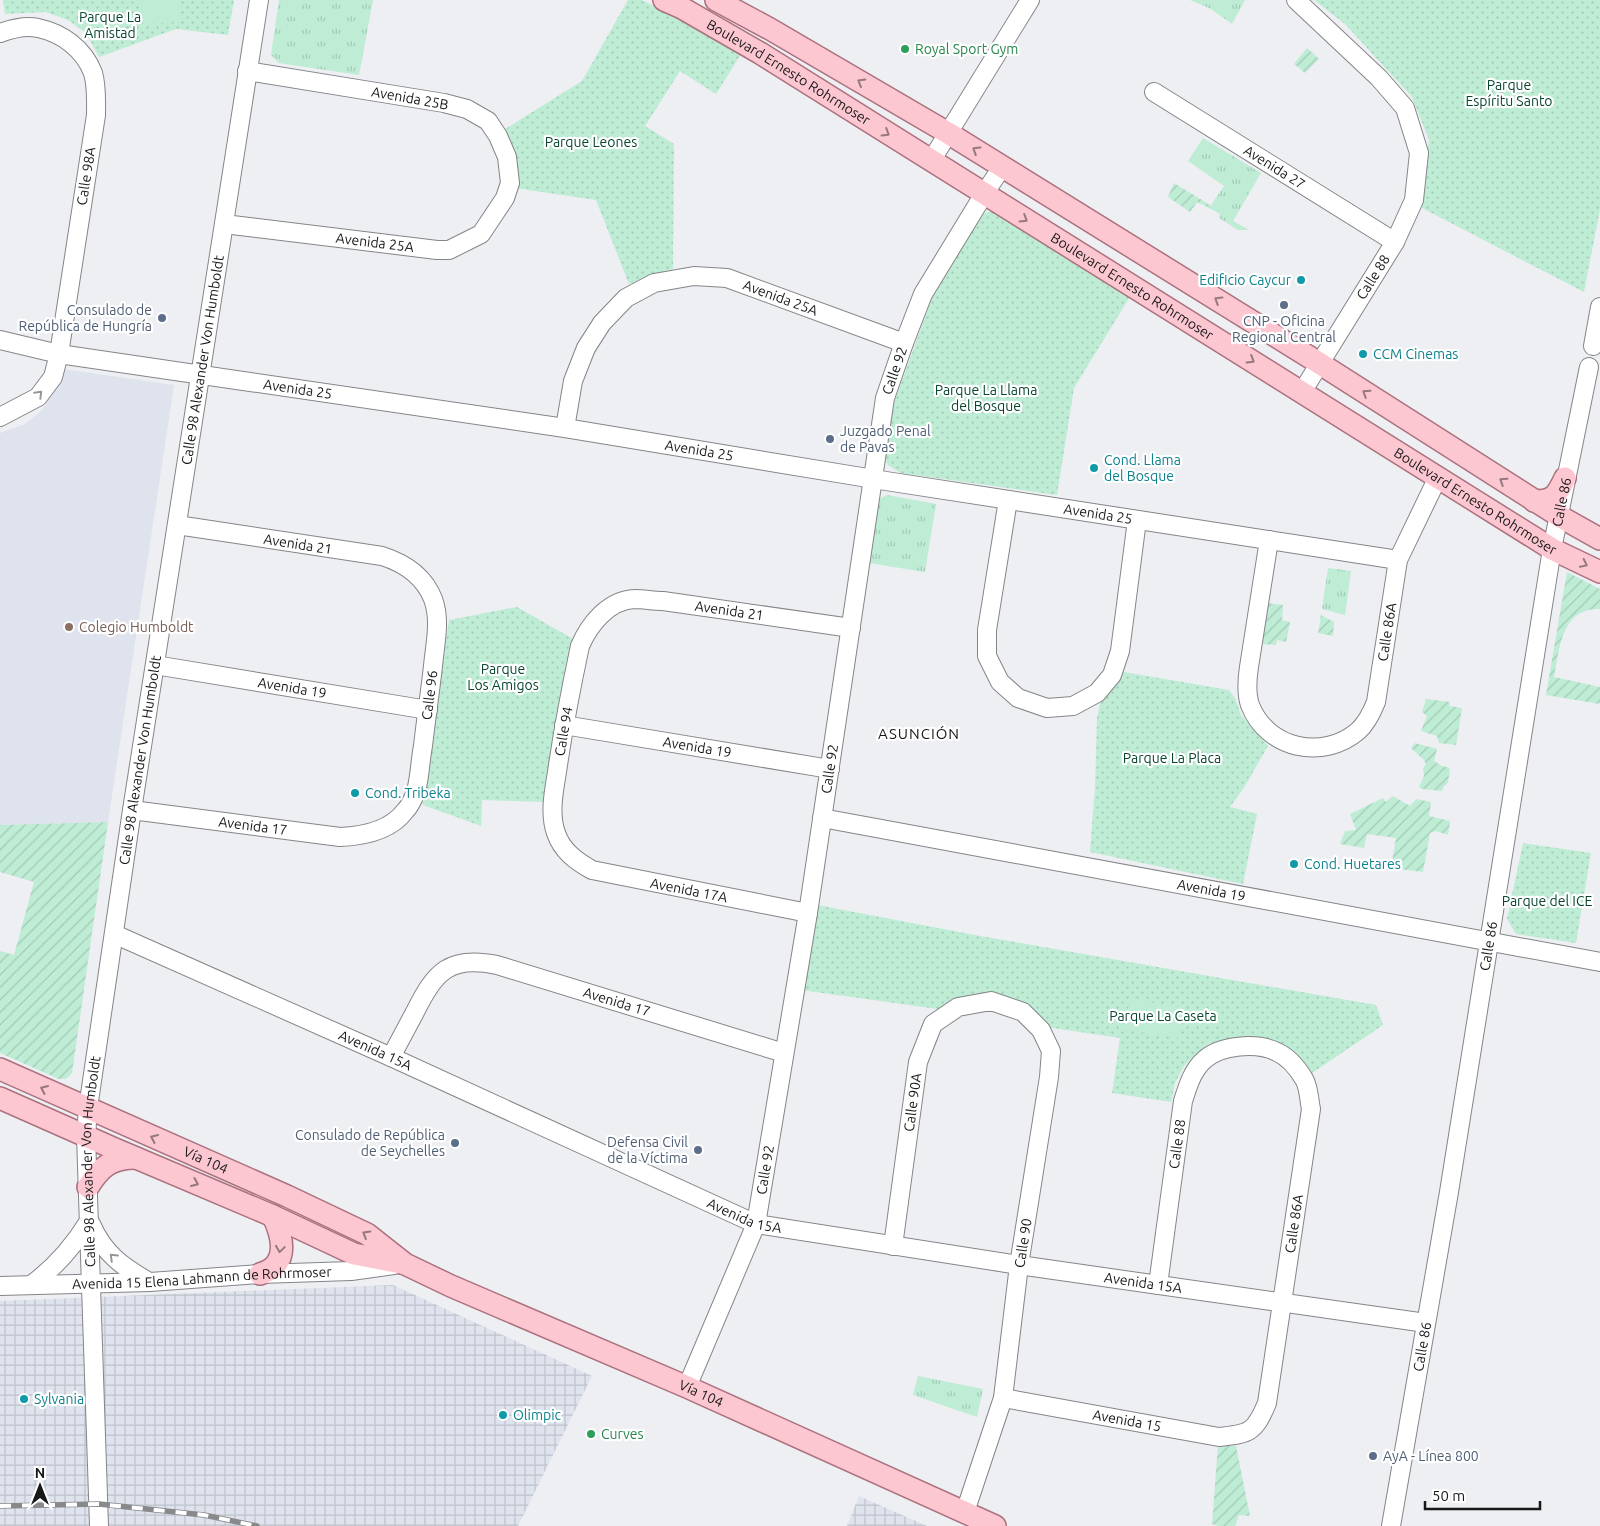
<svg xmlns="http://www.w3.org/2000/svg" width="1600" height="1526" font-family="Ubuntu,sans-serif">
<style>
.built{fill:#dee3ed}
.industrial{fill:url(#industrial-grid)}
.grass{fill:url(#grass-tufts)}
.park{fill:url(#park-dots)}
.garden{fill:url(#garden-furrows)}
.pitch{fill:#beecd5}
.lines{fill:none;stroke-linecap:round;stroke-linejoin:round}
.minor-casing{stroke:#848588;stroke-width:20}
.major-casing{stroke:#ab717e;stroke-width:24}
.minor{stroke:#fff;stroke-width:18}
.major{stroke:#fdc7d2;stroke-width:21}
.rail-casing{stroke:#88898b;stroke-width:5.5}
.rail{stroke:#fff;stroke-width:4;stroke-dasharray:11;stroke-linecap:butt}
.oneway{stroke:#96787f}
.oneway2{stroke:#979798}
.leisure-dot{fill:#2e9e5b;stroke:#fff;stroke-width:2}
.culture-dot{fill:#0f9aa8;stroke:#fff;stroke-width:2}
.service-dot{fill:#5c6f8a;stroke:#fff;stroke-width:2}
.education-dot{fill:#8d6e63;stroke:#fff;stroke-width:2}
.labels{text-anchor:middle;stroke-width:4.5;stroke-linejoin:round;paint-order:stroke}
.park-label{font-size:14px;fill:#084630;stroke:#fff}
.leisure-label{font-size:14px;fill:#27864d;stroke:#fff;text-anchor:start}
.street-label{font-size:14px;fill:#171819;stroke:#fff}
.culture-label{font-size:14px;fill:#0d838f;stroke:#fff;text-anchor:start}
.service-label{font-size:14px;fill:#4e5e75;stroke:#fff;text-anchor:end}
.education-label{font-size:14px;fill:#785e54;stroke:#fff;text-anchor:start}
.neighbourhood-label{font-size:15px;letter-spacing:1px;fill:#171819;stroke:#fff}
</style>
<defs>
<pattern id="industrial-grid" width="8" height="8" patternUnits="userSpaceOnUse" patternTransform="scale(1.25)"><rect width="8" height="8" fill="#dee3ed"/><path d="M0 4h8M4 0v8" fill="none" stroke="#bec2cb"/></pattern>
<pattern id="grass-tufts" width="24" height="20" patternUnits="userSpaceOnUse" patternTransform="scale(1.25)"><rect width="24" height="20" fill="#beecd5"/><path d="M3 7l-1-3M5 7V3M7 7l1-3M15 17l-1-3M17 17v-4M19 17l1-3" fill="none" stroke="#a3cab6"/></pattern>
<pattern id="park-dots" width="8" height="8" patternUnits="userSpaceOnUse" patternTransform="scale(1.25)"><rect width="8" height="8" fill="#beecd5"/><path d="M2 2h.1M6 6h.1" fill="none" stroke="#a3cab6" stroke-width="1.8" stroke-linecap="round"/></pattern>
<pattern id="garden-furrows" width="10" height="10" patternUnits="userSpaceOnUse" patternTransform="scale(1.25)"><rect width="10" height="10" fill="#beecd5"/><path d="M-1 1l2-2M0 10L10 0M9 11l2-2" fill="none" stroke="#a3cab6"/></pattern>
</defs>
<rect width="100%" height="100%" fill="#edeff2"/>
<path class="built" d="M63 369 174 385 108 822 0 825V433L25 424 41 411 54 393Z"/>
<g class="industrial">
<path d="M393 1285 592 1376 518 1526H0V1301Z"/>
<path d="M859 1496 927 1526H847Z"/>
</g>
<g class="grass">
<path d="M279 0H373L359 75 279 63 271 55Z"/>
<path d="M1190 0H1245L1232 24 1211 9Z"/>
<path d="M1203 138 1261 173 1233 221 1249 230H1238L1219 218 1220 214 1209 208 1224 186 1188 161Z"/>
<path d="M887 495 936 504 925 572 869 563 879 499Z"/>
<path d="M1328 568 1351 571 1345 615 1322 609Z"/>
<path d="M918 1376 983 1389 977 1417 913 1395Z"/>
</g>
<g class="park">
<path d="M3 0H234L228 35 176 29 99 57 86 33 68 20 46 12 5 14Z"/>
<path d="M628 0H642L743 51 716 94 680 71 645 126 674 144 673 269 650 275 629 284 596 200 515 188 502 131 582 81Z"/>
<path d="M1314 0H1600V209L1584 292 1422 208 1429 140 1412 97 1345 24Z"/>
<path d="M995 211 1131 295 1074 388 1057 495 901 473 888 465 883 455 895 400 933 295 982 215 987 212Z"/>
<path d="M517 607 573 639 557 720 545 802 482 800 481 826 423 805 449 620Z"/>
<path d="M1124 672 1229 690 1235 698 1241 715 1268 746 1245 786 1230 807 1257 814 1243 884 1090 852 1095 787 1097 718 1103 690Z"/>
<path d="M1523 843 1591 853 1576 943 1516 934 1507 919Z"/>
<path d="M817 905 980 936 1376 1005 1383 1025 1309 1075 1293 1053 1268 1040 1246 1037 1226 1039 1210 1043 1198 1052 1184 1066 1175 1083 1171 1102 1112 1093 1120 1038 1046 1027 969 1000 938 1009 801 990Z"/>
</g>
<g class="garden">
<path d="M1307 48 1319 59 1305 73 1294 64Z"/>
<path d="M1174 183 1210 205 1209 208 1197 202 1190 212 1168 197Z"/>
<path d="M1567 572 1600 589V609C1561 608 1560 648 1554 677L1600 687V704L1546 695Z"/>
<path d="M1267 603 1283 605 1282 620 1290 622 1286 642 1277 640 1276 645 1262 644Z"/>
<path d="M1321 615 1334 622 1333 636 1318 633Z"/>
<path d="M1426 699 1450 702 1449 706 1462 708 1456 745 1439 743 1437 736 1421 731 1427 716 1422 712Z"/>
<path d="M1415 743 1437 749 1434 761 1442 766 1450 768 1448 783 1444 786 1442 791 1422 789 1419 787 1424 776 1423 768 1426 764 1424 760 1411 748Z"/>
<path d="M1393 796 1410 806 1416 799 1431 802 1429 816 1450 821 1448 835 1436 831 1430 833 1423 872 1391 868 1396 838 1367 834 1364 848 1340 844 1345 831 1356 830 1350 814 1383 798 1386 802Z"/>
<path d="M108 822 72 1073 66 1079H59L0 1053V951L14 955 34 882 0 872V825Z"/>
<path d="M1218 1445 1236 1446 1250 1516 1239 1515 1235 1526H1218L1212 1524Z"/>
</g>
<g class="pitch">
<path d="M141 0H178L180 22 143 24Z"/>
<path d="M1130 999 1184 1008 1179 1038 1125 1030Z"/>
</g>
<g class="lines">
<g class="minor-casing">
<g id="minor">
<path d="M1296 0 1379 78 1405 108 1419 153 1414 200 1395 242 1302 392"/>
<path d="M0 33C11 29 26 25 38 28 62 33 84 49 93 73 97 86 96 101 96 115L59 354 53 377 38 397 0 417"/>
<path id="s1" d="M1154 92 1395 242"/>
<path d="M931 161 1030 0"/>
<path id="s2" d="M224 224 437 250H449L481 234 505 198 510 183 507 157 498 136 488 121 467 109 444 103 247 71"/>
<path id="s3" d="M0 340 59 354 565 428 886 481 1398 560"/>
<path d="M1593 346 1600 307"/>
<path id="s4" d="M565 428 573 381 586 348 602 323 626 298 654 283 694 276 727 278 904 343"/>
<path d="M1008 500 987 630V656L1000 682 1018 698 1047 708 1073 706 1097 693 1112 675 1120 651 1137 520"/>
<path id="s5" d="M1269 540 1249 667C1247 680 1246 693 1250 705 1267 749 1323 761 1358 731 1367 723 1372 712 1376 702L1398 560 1438 477"/>
<path id="s6" d="M155 665 428 710"/>
<path id="s7" d="M564 725 830 769"/>
<path id="s8" d="M132 810 340 837C364 836 390 831 405 811 410 806 414 797 416 791 420 777 420 761 423 746 426 719 430 693 433 666 435 644 441 620 433 599 424 576 404 563 382 556L177 525"/>
<path id="s9" d="M822 818 1600 962"/>
<path id="s10" d="M808 913 592 870C576 861 562 851 556 833 549 813 554 791 557 772 563 730 571 688 580 646 589 625 608 600 635 599 644 599 653 601 663 601L851 628"/>
<path id="s11" d="M114 934 391 1057 756 1224 1019 1265 1426 1323"/>
<path id="s12" d="M391 1057C399 1042 407 1027 415 1012 435 972 449 955 497 965L784 1053"/>
<path d="M91 1224C104 1254 122 1266 149 1282"/>
<path id="s13" d="M893 1246 918 1062 933 1024 958 1007 991 1001 1023 1012 1041 1030 1051 1051 1049 1077 1019 1265 1003 1398 965 1512"/>
<path d="M31 1285C56 1267 73 1247 89 1221"/>
<path id="s14" d="M0 1286 150 1282 260 1274 351 1271 394 1265"/>
<path id="s15" d="M687 1387 756 1224 808 913 885 398 904 343 923 294 984 194 1002 167"/>
<path id="s16" d="M1003 1398 1219 1437C1250 1434 1255 1432 1267 1403L1311 1109C1309 1100 1309 1087 1304 1079 1298 1069 1288 1057 1277 1052 1257 1042 1220 1045 1204 1060 1192 1071 1188 1086 1183 1101L1158 1285"/>
<path id="s17" d="M99 1526 86 1136 88 1108 132 810 259 0"/>
<path id="s18" d="M1391 1526 1449 1192 1552 549 1589 367"/>
</g>
</g>
<g class="major-casing">
<g id="major">
<path id="s19" d="M664 0 682 8 760 53 1552 549 1600 572"/>
<path d="M716 0 770 29 948 133 1319 363 1559 516 1600 539"/>
<path d="M1534 501C1554 501 1557 495 1565 478"/>
<path id="s20" d="M0 1069 287 1196 367 1234 405 1264 451 1286 687 1387 995 1526"/>
<path d="M0 1098 115 1149 273 1216 354 1254 401 1263"/>
<path d="M88 1187C101 1166 112 1158 136 1158"/>
<path d="M260 1274C263 1273 268 1271 271 1269 289 1256 280 1231 273 1216"/>
</g>
</g>
<use href="#minor" class="minor"/>
<use href="#major" class="major"/>
<g class="rail-casing">
<path id="rail" d="M0 1506 99 1504 204 1515 257 1526"/>
</g>
<use href="#rail" class="rail"/>
</g>
<defs><path id="oneway-chevron" d="M-2-3.5L2.5 0L-2 3.5" fill="none" stroke-width="1.6" stroke-linecap="round" stroke-linejoin="round" transform="scale(1.25)"/></defs>
<g class="oneway">
<use href="#oneway-chevron" transform="translate(861 82) rotate(-150)"/>
<use href="#oneway-chevron" transform="translate(886 133) rotate(32)"/>
<use href="#oneway-chevron" transform="translate(976 150) rotate(-148)"/>
<use href="#oneway-chevron" transform="translate(1024 219) rotate(32)"/>
<use href="#oneway-chevron" transform="translate(1218 300) rotate(-148)"/>
<use href="#oneway-chevron" transform="translate(1251 360) rotate(32)"/>
<use href="#oneway-chevron" transform="translate(1366 393) rotate(-147)"/>
<use href="#oneway-chevron" transform="translate(1503 481) rotate(-147)"/>
<use href="#oneway-chevron" transform="translate(1584 564) rotate(26)"/>
<use href="#oneway-chevron" transform="translate(44 1089) rotate(-156)"/>
<use href="#oneway-chevron" transform="translate(154 1138) rotate(-156)"/>
<use href="#oneway-chevron" transform="translate(195 1183) rotate(23)"/>
<use href="#oneway-chevron" transform="translate(366 1234) rotate(-149)"/>
<use href="#oneway-chevron" transform="translate(280 1249) rotate(98)"/>
</g>
<g class="oneway2">
<use href="#oneway-chevron" transform="translate(39 394) rotate(-45)"/>
<use href="#oneway-chevron" transform="translate(113 1257) rotate(-136)"/>
</g>
<g class="leisure-dot">
<circle cx="905" cy="49" r="5"/>
<circle cx="591" cy="1434" r="5"/>
</g>
<g class="culture-dot">
<circle cx="1301" cy="280" r="5"/>
<circle cx="1363" cy="354" r="5"/>
<circle cx="1094" cy="468" r="5"/>
<circle cx="355" cy="793" r="5"/>
<circle cx="1294" cy="864" r="5"/>
<circle cx="24" cy="1399" r="5"/>
<circle cx="503" cy="1415" r="5"/>
</g>
<g class="service-dot">
<circle cx="1284" cy="305" r="5"/>
<circle cx="162" cy="318" r="5"/>
<circle cx="830" cy="439" r="5"/>
<circle cx="455" cy="1143" r="5"/>
<circle cx="698" cy="1150" r="5"/>
<circle cx="1373" cy="1456" r="5"/>
</g>
<circle class="education-dot" cx="69" cy="627" r="5"/>
<g class="labels">
<g class="park-label">
<text x="110" y="22">Parque La<tspan x="110" dy="16">Amistad</tspan></text>
<text x="1509" y="90">Parque<tspan x="1509" dy="16">Espíritu Santo</tspan></text>
<text x="591" y="147">Parque Leones</text>
<text x="986" y="395">Parque La Llama<tspan x="986" dy="16">del Bosque</tspan></text>
<text x="503" y="674">Parque<tspan x="503" dy="16">Los Amigos</tspan></text>
<text x="1172" y="763">Parque La Placa</text>
<text x="1547" y="906">Parque del ICE</text>
<text x="1163" y="1021">Parque La Caseta</text>
</g>
<g class="leisure-label">
<text x="915" y="54">Royal Sport Gym</text>
<text x="601" y="1439">Curves</text>
</g>
<g class="street-label">
<text dy="5" stroke="none"><textPath href="#s19" startOffset="144">Boulevard Ernesto Rohrmoser</textPath></text>
<text transform="translate(410 98) rotate(10)" y="5">Avenida 25B</text>
<text dy="5" stroke="none"><textPath href="#s1" startOffset="142">Avenida 27</textPath></text>
<text transform="translate(86 176) rotate(-81)" y="5">Calle 98A</text>
<text dy="5" stroke="none"><textPath href="#s2" startOffset="152">Avenida 25A</textPath></text>
<text transform="translate(1373 277) rotate(-58)" y="5">Calle 88</text>
<text dy="5" stroke="none"><textPath href="#s19" startOffset="549">Boulevard Ernesto Rohrmoser</textPath></text>
<text dy="5" stroke="none"><textPath href="#s4" startOffset="310">Avenida 25A</textPath></text>
<text dy="5" stroke="none"><textPath href="#s17" startOffset="1175">Calle 98 Alexander Von Humboldt</textPath></text>
<text dy="5" stroke="none"><textPath href="#s15" startOffset="1042">Calle 92</textPath></text>
<text dy="5" stroke="none"><textPath href="#s3" startOffset="302">Avenida 25</textPath></text>
<text dy="5" stroke="none"><textPath href="#s3" startOffset="708">Avenida 25</textPath></text>
<text dy="5" stroke="none"><textPath href="#s19" startOffset="954">Boulevard Ernesto Rohrmoser</textPath></text>
<text dy="5" stroke="none"><textPath href="#s18" startOffset="1038">Calle 86</textPath></text>
<text dy="5" stroke="none"><textPath href="#s3" startOffset="1112">Avenida 25</textPath></text>
<text transform="translate(298 544) rotate(9)" y="5">Avenida 21</text>
<text dy="5" stroke="none"><textPath href="#s10" startOffset="634">Avenida 21</textPath></text>
<text dy="5" stroke="none"><textPath href="#s5" startOffset="402">Calle 86A</textPath></text>
<text dy="5" stroke="none"><textPath href="#s6" startOffset="139">Avenida 19</textPath></text>
<text dy="5" stroke="none"><textPath href="#s8" startOffset="402">Calle 96</textPath></text>
<text dy="5" stroke="none"><textPath href="#s10" startOffset="376">Calle 94</textPath></text>
<text dy="5" stroke="none"><textPath href="#s7" startOffset="135">Avenida 19</textPath></text>
<text dy="5" stroke="none"><textPath href="#s17" startOffset="770">Calle 98 Alexander Von Humboldt</textPath></text>
<text dy="5" stroke="none"><textPath href="#s15" startOffset="638">Calle 92</textPath></text>
<text dy="5" stroke="none"><textPath href="#s8" startOffset="122">Avenida 17</textPath></text>
<text dy="5" stroke="none"><textPath href="#s9" startOffset="396">Avenida 19</textPath></text>
<text transform="translate(689 890) rotate(11)" y="5">Avenida 17A</text>
<text dy="5" stroke="none"><textPath href="#s18" startOffset="588">Calle 86</textPath></text>
<text dy="5" stroke="none"><textPath href="#s12" startOffset="282">Avenida 17</textPath></text>
<text dy="5" stroke="none"><textPath href="#s11" startOffset="286">Avenida 15A</textPath></text>
<text dy="5" stroke="none"><textPath href="#s13" startOffset="145">Calle 90A</textPath></text>
<text transform="translate(1177 1144) rotate(-82)" y="5">Calle 88</text>
<text dy="5" stroke="none"><textPath href="#s20" startOffset="225">Vía 104</textPath></text>
<text dy="5" stroke="none"><textPath href="#s17" startOffset="365">Calle 98 Alexander Von Humboldt</textPath></text>
<text dy="5" stroke="none"><textPath href="#s15" startOffset="232">Calle 92</textPath></text>
<text dy="5" stroke="none"><textPath href="#s11" startOffset="691">Avenida 15A</textPath></text>
<text dy="5" stroke="none"><textPath href="#s16" startOffset="465">Calle 86A</textPath></text>
<text transform="translate(1023 1243) rotate(-81)" y="5">Calle 90</text>
<text dy="5" stroke="none"><textPath href="#s14" startOffset="202">Avenida 15 Elena Lahmann de Rohrmoser</textPath></text>
<text dy="5" stroke="none"><textPath href="#s11" startOffset="1096">Avenida 15A</textPath></text>
<text dy="5" stroke="none"><textPath href="#s18" startOffset="182">Calle 86</textPath></text>
<text dy="5" stroke="none"><textPath href="#s20" startOffset="774">Vía 104</textPath></text>
<text dy="5" stroke="none"><textPath href="#s16" startOffset="126">Avenida 15</textPath></text>
</g>
<g class="culture-label">
<text x="1291" y="285" text-anchor="end">Edificio Caycur</text>
<text x="1373" y="359">CCM Cinemas</text>
<text x="1104" y="465">Cond. Llama<tspan x="1104" dy="16">del Bosque</tspan></text>
<text x="365" y="798">Cond. Tribeka</text>
<text x="1304" y="869">Cond. Huetares</text>
<text x="34" y="1404">Sylvania</text>
<text x="513" y="1420">Olimpic</text>
</g>
<g class="service-label">
<text x="152" y="315">Consulado de<tspan x="152" dy="16">República de Hungría</tspan></text>
<text x="1284" y="326" text-anchor="middle">CNP - Oficina<tspan x="1284" dy="16">Regional Central</tspan></text>
<text x="840" y="436" text-anchor="start">Juzgado Penal<tspan x="840" dy="16">de Pavas</tspan></text>
<text x="445" y="1140">Consulado de República<tspan x="445" dy="16">de Seychelles</tspan></text>
<text x="688" y="1147">Defensa Civil<tspan x="688" dy="16">de la Víctima</tspan></text>
<text x="1383" y="1461" text-anchor="start">AyA - Línea 800</text>
</g>
<g class="education-label">
<text x="79" y="632">Colegio Humboldt</text>
</g>
<g class="neighbourhood-label">
<text x="919" y="739">ASUNCIÓN</text>
</g>
</g>
<g transform="translate(40 1486)" stroke="#ffffff" stroke-width="4" paint-order="stroke">
<path d="M0-4L9 19L0 12L-9 19Z" fill="#171819"/>
<text y="-8" font-size="14" font-weight="bold" text-anchor="middle" fill="#171819">N</text>
</g>
<path d="M1425 1501v8h115v-8" fill="none" stroke="#171819" stroke-width="2.5"/>
<text x="1432" y="1501" font-size="15" fill="#171819" stroke="#ffffff" stroke-width="4" paint-order="stroke">50 m</text>
</svg>
